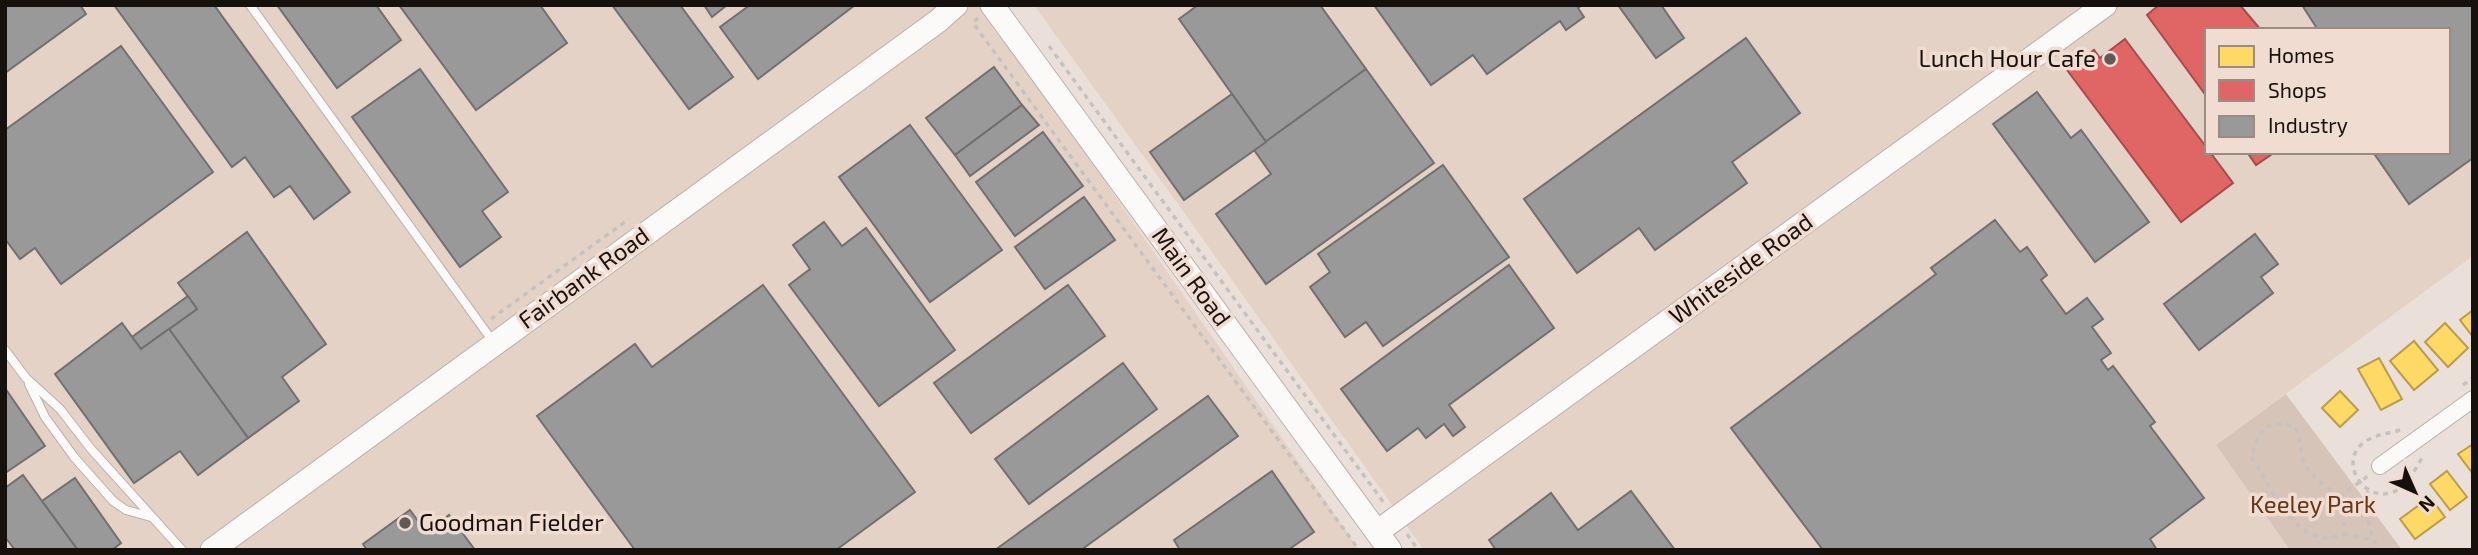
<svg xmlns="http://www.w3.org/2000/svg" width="2478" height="555" font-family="'Exo 2',sans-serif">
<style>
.built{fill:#e5d2c7;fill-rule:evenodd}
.green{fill:#d7c4b9}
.homes{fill:#ffd966;stroke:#b99d4b;stroke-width:2}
.shops{fill:#e06666;stroke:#a44c4b;stroke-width:2}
.industry{fill:#999;stroke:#72706f;stroke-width:2}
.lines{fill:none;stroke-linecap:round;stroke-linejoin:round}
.lane-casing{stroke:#bab1ac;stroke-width:10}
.street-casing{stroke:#bab1ac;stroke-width:18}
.secondary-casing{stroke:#bab1ac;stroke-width:25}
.path{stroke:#c5c2c0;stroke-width:3.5;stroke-dasharray:5 5;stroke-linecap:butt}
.lane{stroke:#fcfaf9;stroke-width:8}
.street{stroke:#fcfaf9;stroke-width:16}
.secondary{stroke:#fcfaf9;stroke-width:23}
.poi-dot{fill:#615954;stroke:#f1dcd2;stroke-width:2.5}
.labels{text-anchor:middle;stroke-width:7;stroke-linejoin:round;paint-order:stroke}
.poi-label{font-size:24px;fill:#17110d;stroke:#f1dcd2;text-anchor:end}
.street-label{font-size:24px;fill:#17110d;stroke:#f1dcd2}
.park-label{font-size:24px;fill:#663516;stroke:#f1dcd2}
</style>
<rect width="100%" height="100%" fill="#eadfd9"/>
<g class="built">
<path d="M5 5H1005L991 16 1359 550H5Z"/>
<path d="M1034 5H2473V256L2216 445 2290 550H1424L1178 204ZM2207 30H2448V152H2207Z"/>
</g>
<path class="green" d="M2286 394 2402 550H2290L2216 445Z"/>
<g class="homes">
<path d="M2473 310V337L2460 320Z"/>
<path d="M2445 323 2468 348 2448 367 2425 342Z"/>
<path d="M2414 341 2438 370 2414 390 2390 361Z"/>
<path d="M2379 358 2402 399 2381 410 2358 369Z"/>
<path d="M2340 391 2358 410 2340 427 2322 408Z"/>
<path d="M2473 444V474L2458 454Z"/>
<path d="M2447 471 2467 497 2450 510 2430 484Z"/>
<path d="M2430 497 2445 517 2415 539 2400 519Z"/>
</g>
<g class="shops">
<path d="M2159 5H2240L2261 30H2207V97L2147 15Z"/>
<path d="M2125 39 2207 148V152H2210L2233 183 2181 222 2067 70 2094 50 2100 58Z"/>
<path d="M2247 152H2275L2256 165Z"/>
</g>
<g class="industry">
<path d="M5 5H80L86 14 5 73Z"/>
<path d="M114 5H214L350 192 314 219 290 186 274 197 245 157 232 167Z"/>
<path d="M277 5H376L401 40 337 88Z"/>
<path d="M399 5H540L567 43 476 110Z"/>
<path d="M612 5H680L733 77 689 109Z"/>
<path d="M704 5H727L712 17Z"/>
<path d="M750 5H855L758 79 720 27Z"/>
<path d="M1198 5H1320L1366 69 1266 142 1179 19Z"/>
<path d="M1374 5H1582L1578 8 1584 17 1566 30 1560 21 1487 74 1473 55 1431 85Z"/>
<path d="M1618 5H1661L1684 38 1656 58Z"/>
<path d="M2302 5H2473V158L2409 204 2373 152H2448V30H2318Z"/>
<path d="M1746 38 1800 113 1732 162 1747 183 1655 250 1639 228 1577 273 1524 199Z"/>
<path d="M121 46 213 172 61 284 35 248 20 259 5 239V130Z"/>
<path d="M994 67 1022 105 955 155 926 118Z"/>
<path d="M420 69 508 192 482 211 501 237 460 267 352 117Z"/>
<path d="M1366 69 1434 163 1266 284 1216 214 1271 174 1254 150Z"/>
<path d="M2037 92 2071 138 2081 130 2149 222 2095 262 1993 124Z"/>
<path d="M1232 94 1266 142 1184 200 1150 152Z"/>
<path d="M1022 105 1039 125 970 176 955 155Z"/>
<path d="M910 125 1002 250 930 302 839 177Z"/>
<path d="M1043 132 1083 186 1015 236 976 182Z"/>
<path d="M1443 165 1509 257 1383 346 1366 322 1345 337 1310 287 1330 272 1318 254Z"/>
<path d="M1084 197 1115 240 1045 289 1015 247Z"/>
<path d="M1995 220 2020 252 2027 247 2047 275 2041 280 2066 314 2087 298 2103 319 2092 327 2111 353 2101 360 2108 370 2113 366 2155 422 2150 426 2204 498 2150 539 2157 550H1823L1731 428 1936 274 1931 268Z"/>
<path d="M824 222 842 246 866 228 955 350 879 406 789 285 810 269 793 245Z"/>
<path d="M247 232 326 344 282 377 299 401 248 438 169 329 197 309 178 283Z"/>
<path d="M2255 234 2278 264 2261 277 2273 293 2199 350 2164 304Z"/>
<path d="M1509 265 1554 328 1449 405 1465 427 1453 436 1444 424 1426 438 1418 428 1387 451 1341 389Z"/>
<path d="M763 285 915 492 836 550H635L537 416 635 344 652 367Z"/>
<path d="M1068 285 1105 336 971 433 934 383Z"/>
<path d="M188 296 197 309 141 349 132 337Z"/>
<path d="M122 323 141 349 169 329 248 438 198 475 180 451 134 483 55 374Z"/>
<path d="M1123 363 1157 409 1029 504 995 459Z"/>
<path d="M5 388 45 446 5 473Z"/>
<path d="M1208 396 1238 436 1081 550H995Z"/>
<path d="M1272 471 1314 532 1288 550H1180L1174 540Z"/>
<path d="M23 475 42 501 78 550H15L5 537V488Z"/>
<path d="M75 478 121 543 112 550H78L42 501Z"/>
<path d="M1631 491 1675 550H1496L1489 540 1551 493 1578 530Z"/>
<path d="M410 510 426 532 449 515 475 550H367L363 544Z"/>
</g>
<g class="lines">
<g class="lane-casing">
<g id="lane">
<path d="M250 5 494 343"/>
<path d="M5 350 26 378 60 409 91 449 182 550"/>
<path d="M29 384 45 417 74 457 113 501 126 510 151 517"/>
</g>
</g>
<g class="street-casing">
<path id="street" d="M2380 466 2473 399"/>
</g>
<g class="secondary-casing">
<g id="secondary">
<path d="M992 5 1390 550"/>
<path d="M1377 532 2105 5"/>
<path d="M212 550 938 21 956 5"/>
</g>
</g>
<g class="path">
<path d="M978 18 973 23 1359 550"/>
<path d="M1049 46 1384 503"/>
<path d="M491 319 629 219"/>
<path d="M2463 385 2473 378"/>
<path d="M2400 430C2390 433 2378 434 2368 440 2333 458 2366 510 2399 489 2410 481 2415 469 2422 458"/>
<path d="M2368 491C2361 508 2371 533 2378 550"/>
<path d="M2339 497C2327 487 2308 475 2303 460 2300 449 2300 439 2295 427 2266 417 2256 432 2252 458 2271 485 2297 555 2344 534V518L2339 497 2368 476"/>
<path d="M1407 534 1418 550"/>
<path d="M2344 534 2373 540"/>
</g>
<use href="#lane" class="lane"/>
<use href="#street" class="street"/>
<use href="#secondary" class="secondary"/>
</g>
<g class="poi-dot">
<circle cx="2110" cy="59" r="7"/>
<circle cx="405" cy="523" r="7"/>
</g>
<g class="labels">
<g class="poi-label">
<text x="2096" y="67">Lunch Hour Cafe</text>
<text x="419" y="531" text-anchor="start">Goodman Fielder</text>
</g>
<g class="street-label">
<text transform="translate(1741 269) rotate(-36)" y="8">Whiteside Road</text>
<text transform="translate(1191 277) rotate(54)" y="8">Main Road</text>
<text transform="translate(584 278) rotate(-36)" y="8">Fairbank Road</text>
</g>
<g class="park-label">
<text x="2313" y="513">Keeley Park</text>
</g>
</g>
<rect width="2478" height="555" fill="none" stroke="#17110d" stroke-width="14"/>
<rect x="2205" y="28" width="245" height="126" fill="#f1dcd2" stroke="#9a8b83" stroke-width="2"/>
<rect x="2219" y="46" width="35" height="21" fill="#ffd966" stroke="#9a8b83" stroke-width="2"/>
<text x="2268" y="63" font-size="21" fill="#17110d">Homes</text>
<rect x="2219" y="80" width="35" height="21" fill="#e06666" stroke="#9a8b83" stroke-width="2"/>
<text x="2268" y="98" font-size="21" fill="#17110d">Shops</text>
<rect x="2219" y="116" width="35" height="21" fill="#999999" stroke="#9a8b83" stroke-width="2"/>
<text x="2268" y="133" font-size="21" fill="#17110d">Industry</text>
<g transform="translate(2415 492) rotate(135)" stroke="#f1dcd2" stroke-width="5" paint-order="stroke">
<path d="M0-5L12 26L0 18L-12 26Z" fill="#17110d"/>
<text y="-10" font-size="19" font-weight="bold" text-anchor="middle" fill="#17110d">N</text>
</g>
</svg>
